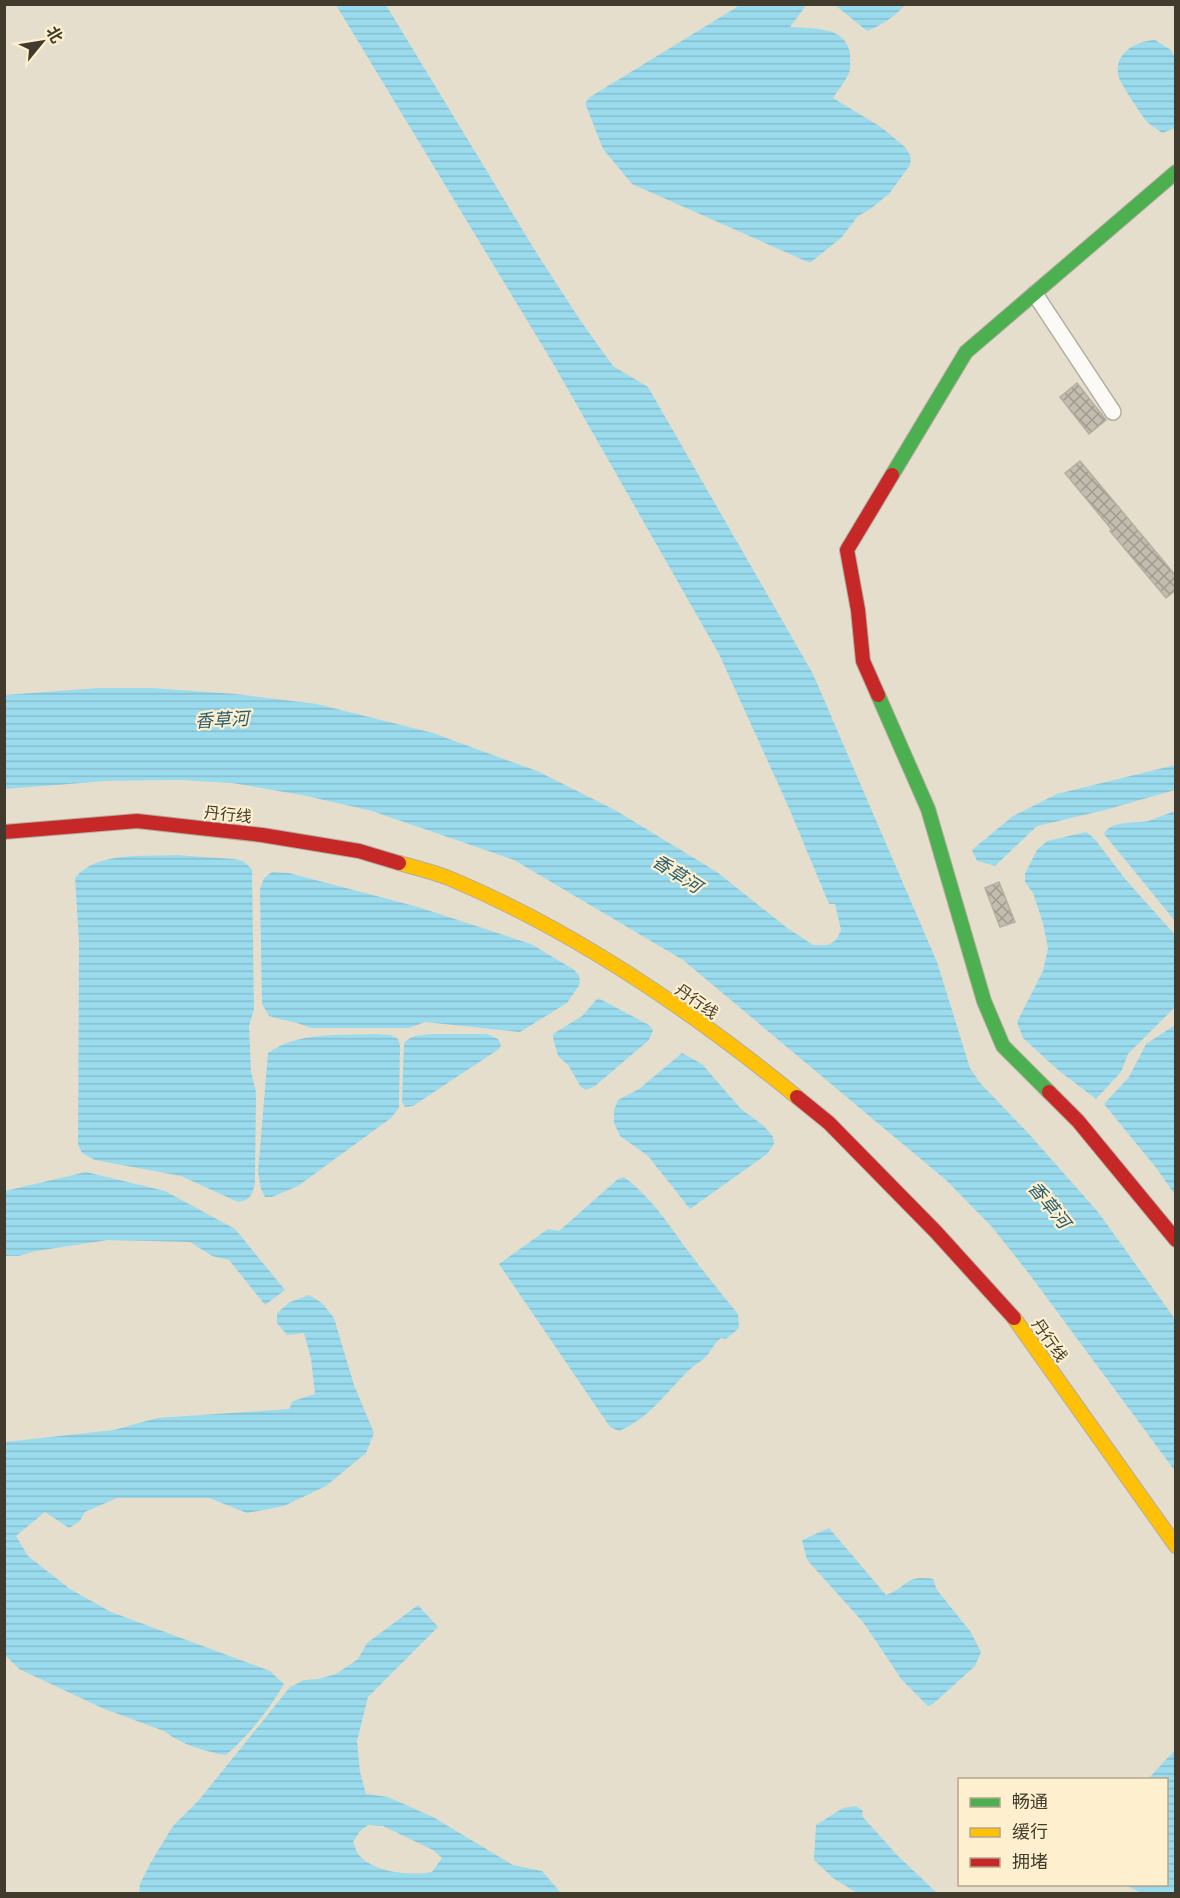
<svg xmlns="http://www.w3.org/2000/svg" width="1180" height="1898" font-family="Rubik,'Noto Sans SC',sans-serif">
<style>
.water{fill:url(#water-rules);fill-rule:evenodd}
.building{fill:url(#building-cross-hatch);stroke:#b5afa1;stroke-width:1.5}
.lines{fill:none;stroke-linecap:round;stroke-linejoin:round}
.street-casing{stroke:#b3ad9f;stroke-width:18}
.fast-casing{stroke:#b3ad9f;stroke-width:16}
.slow-casing{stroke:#b3ad9f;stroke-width:16}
.jam-casing{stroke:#b3ad9f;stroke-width:16}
.street{stroke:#fbfaf7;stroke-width:15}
.fast{stroke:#4caf50;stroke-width:14}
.slow{stroke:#ffc107;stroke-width:14}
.jam{stroke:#c62828;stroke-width:14}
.labels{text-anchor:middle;stroke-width:4.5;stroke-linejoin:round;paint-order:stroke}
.street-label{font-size:16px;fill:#403b2d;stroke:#feefce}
.water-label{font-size:18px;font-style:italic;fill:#295e70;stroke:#feefce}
</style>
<defs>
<pattern id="water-rules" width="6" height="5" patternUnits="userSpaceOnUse" patternTransform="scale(1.5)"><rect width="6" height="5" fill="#9adbee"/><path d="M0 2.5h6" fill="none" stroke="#86bdcc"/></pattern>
<pattern id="building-cross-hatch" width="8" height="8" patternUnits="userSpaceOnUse" patternTransform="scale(1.5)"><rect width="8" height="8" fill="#c3bdaf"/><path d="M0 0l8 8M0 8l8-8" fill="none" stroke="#a09b8f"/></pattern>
</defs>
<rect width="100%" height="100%" fill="#e6decc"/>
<g class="water">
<path d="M742 4 804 5 805 7 790 27C812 29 846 25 850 54 850 61 851 67 849 73 845 82 838 90 833 98L881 127 905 147 911 157 910 165 889 194 869 210 858 216 842 237 810 263 632 184 603 149 585 103 590 97Z"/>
<path d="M336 5H386L536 252 580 320 613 366 648 387 813 674 937 962 970 1068 980 1083 1029 1134 1098 1212 1175 1319V1471L1030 1275 992 1227 947 1181 683 960 514 860 372 811 302 795 232 783 179 780 107 781 5 789V695L98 688H152L236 694 317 704 433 733 537 771 615 810 717 872 786 927 813 945H828L836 940 841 930 835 904H829L789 808 719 654 554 365Z"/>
<path d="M835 5H905C894 17 882 25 867 31Z"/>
<path d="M1155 40 1171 50 1175 59V128L1162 133C1158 129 1151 126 1147 122 1142 116 1121 84 1119 78 1112 54 1135 41 1155 40Z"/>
<path d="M1175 765V790L1105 810 1037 826 995 866 977 861 972 850 1013 816 1057 794Z"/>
<path d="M1175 811H1176L1175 921 1104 834C1111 820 1134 824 1148 821 1157 818 1166 814 1175 811Z"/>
<path d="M1086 832 1094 838 1126 880 1176 936 1175 1007 1128 1054 1121 1072 1096 1099 1058 1070 1023 1038 1017 1022 1043 971 1048 948 1043 923 1033 893 1025 882V874L1037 850 1047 841Z"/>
<path d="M175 855 234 859 243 861 252 869 254 1009 249 1026 251 1071 256 1092 255 1182C253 1194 251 1200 238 1202L181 1176 95 1160 82 1153 78 1144 79 942 75 878C97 851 143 857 175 855Z"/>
<path d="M272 872 289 873 418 907 531 944 573 969 579 975 580 984 567 1003 520 1032 425 1022 409 1028H310C297 1021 283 1021 269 1016L262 1004 260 889 264 878Z"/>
<path d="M598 998 649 1025 653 1030 649 1040 595 1086 586 1090 581 1087 568 1065 558 1056 553 1038V1034L582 1016Z"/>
<path d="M1175 1025V1195L1157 1169 1104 1104 1129 1077 1146 1044Z"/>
<path d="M376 1034 390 1035 398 1039 400 1045 399 1108 391 1118 298 1186 272 1197H265L261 1189 258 1172 268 1053C299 1031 340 1036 376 1034Z"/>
<path d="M434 1034H487L498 1039 501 1045 499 1049 413 1106 405 1107 402 1101 404 1043C412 1034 422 1035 434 1034Z"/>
<path d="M682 1053 702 1064 741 1109 764 1126 773 1137 774 1144 767 1154 690 1209 648 1156 620 1136 614 1123V1110L618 1100 639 1089Z"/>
<path d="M86 1172 165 1191 235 1229 285 1290 265 1305 229 1260 212 1256 190 1242 108 1240 36 1251 19 1256H5V1191Z"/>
<path d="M624 1177C650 1196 667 1222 685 1247 702 1270 720 1292 738 1314L739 1328 726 1339 721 1338C715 1343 713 1347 709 1353 704 1360 694 1365 687 1372 665 1394 649 1418 619 1431L610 1427 499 1264 548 1229 559 1231 618 1179Z"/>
<path d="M309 1295 322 1303 334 1318 354 1385 374 1433 366 1453 326 1486 284 1506 247 1513 209 1498H117L85 1512 80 1521 69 1528 45 1512 16 1536 28 1556 70 1589 111 1612 270 1671 284 1684C269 1710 249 1735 226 1755 206 1752 180 1744 164 1731L102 1708 19 1669 5 1655V1442L114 1430 157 1418 289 1409 293 1401 315 1394 311 1359 304 1333 287 1335 277 1323V1313L290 1302Z"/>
<path d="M829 1528 886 1595C908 1587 905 1574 933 1579L937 1590 970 1631 981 1652 975 1666 933 1704 928 1706 902 1680 863 1622 807 1560 802 1540Z"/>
<path d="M418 1605 438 1627 368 1697 357 1741 360 1772 366 1794 388 1797 433 1817 513 1865 542 1871 561 1893H139L140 1884 151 1862 173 1826 199 1800 290 1687 304 1680 318 1679 336 1674 358 1659 367 1643ZM368 1825 383 1826 433 1850 442 1858 432 1872C411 1876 374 1873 359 1855 356 1852 355 1846 353 1842L360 1831Z"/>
<path d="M1175 1750V1893H1141L1126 1885 1166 1884V1780L1148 1779Z"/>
<path d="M856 1806 863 1811 862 1816 898 1856 937 1893H857L833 1878 814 1860 816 1825 843 1808Z"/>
</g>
<g class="building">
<path d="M1077 383 1106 420 1089 434 1060 397Z"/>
<path d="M1080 461 1176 576V590L1166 598 1110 531 1112 530 1065 473Z"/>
<path d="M999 882 1015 922 1000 927 985 888Z"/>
</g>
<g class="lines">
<g class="street-casing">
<path id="street" d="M1035 294 1113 412"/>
</g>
<g class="fast-casing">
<g id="fast">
<path d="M892 475 966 352 1176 172"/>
<path d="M878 695 928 809 984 1001 1003 1046 1049 1092"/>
</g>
</g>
<g class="slow-casing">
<g id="slow">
<path d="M399 863C416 868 435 872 451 879 577 932 692 1011 797 1097"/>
<path d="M1014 1318 1176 1546"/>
</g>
</g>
<g class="jam-casing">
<g id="jam">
<path d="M878 695 863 661 858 610 847 550 892 475"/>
<path d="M4 832 137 821 262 835 359 851 399 863"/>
<path d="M1049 1092 1078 1121 1176 1240"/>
<path d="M797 1097 829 1123 936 1232 1014 1318"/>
</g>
</g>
<use href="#street" class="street"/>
<use href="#fast" class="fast"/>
<use href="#slow" class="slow"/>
<use href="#jam" class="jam"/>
</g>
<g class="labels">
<g class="street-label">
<text transform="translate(228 814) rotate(6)" y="6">丹行线</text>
<text transform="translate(697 1001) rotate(35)" y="6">丹行线</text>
<text transform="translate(1050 1340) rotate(55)" y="6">丹行线</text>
</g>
<g class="water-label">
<text transform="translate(222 720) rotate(-3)" y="6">香草河</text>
<text transform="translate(677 874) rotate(33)" y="6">香草河</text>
<text transform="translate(1049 1205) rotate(51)" y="6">香草河</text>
</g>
</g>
<rect width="1180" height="1898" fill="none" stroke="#403b2d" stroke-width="12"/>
<rect x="958" y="1778" width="210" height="108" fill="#feefce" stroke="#b2a78e" stroke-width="1.5"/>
<rect x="970" y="1798" width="30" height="9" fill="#4caf50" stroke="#b2a78e" stroke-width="1.5"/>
<text x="1012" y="1808" font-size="18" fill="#403b2d">畅通</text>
<rect x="970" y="1828" width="30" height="9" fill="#ffc107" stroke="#b2a78e" stroke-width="1.5"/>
<text x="1012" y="1838" font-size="18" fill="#403b2d">缓行</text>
<rect x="970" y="1858" width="30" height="9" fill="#c62828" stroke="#b2a78e" stroke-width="1.5"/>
<text x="1012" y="1868" font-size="18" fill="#403b2d">拥堵</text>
<g transform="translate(42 42) rotate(60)" stroke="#feefce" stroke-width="4.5" paint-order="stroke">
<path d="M0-4.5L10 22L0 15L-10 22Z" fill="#403b2d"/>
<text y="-9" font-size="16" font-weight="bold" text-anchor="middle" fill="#403b2d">北</text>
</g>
</svg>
